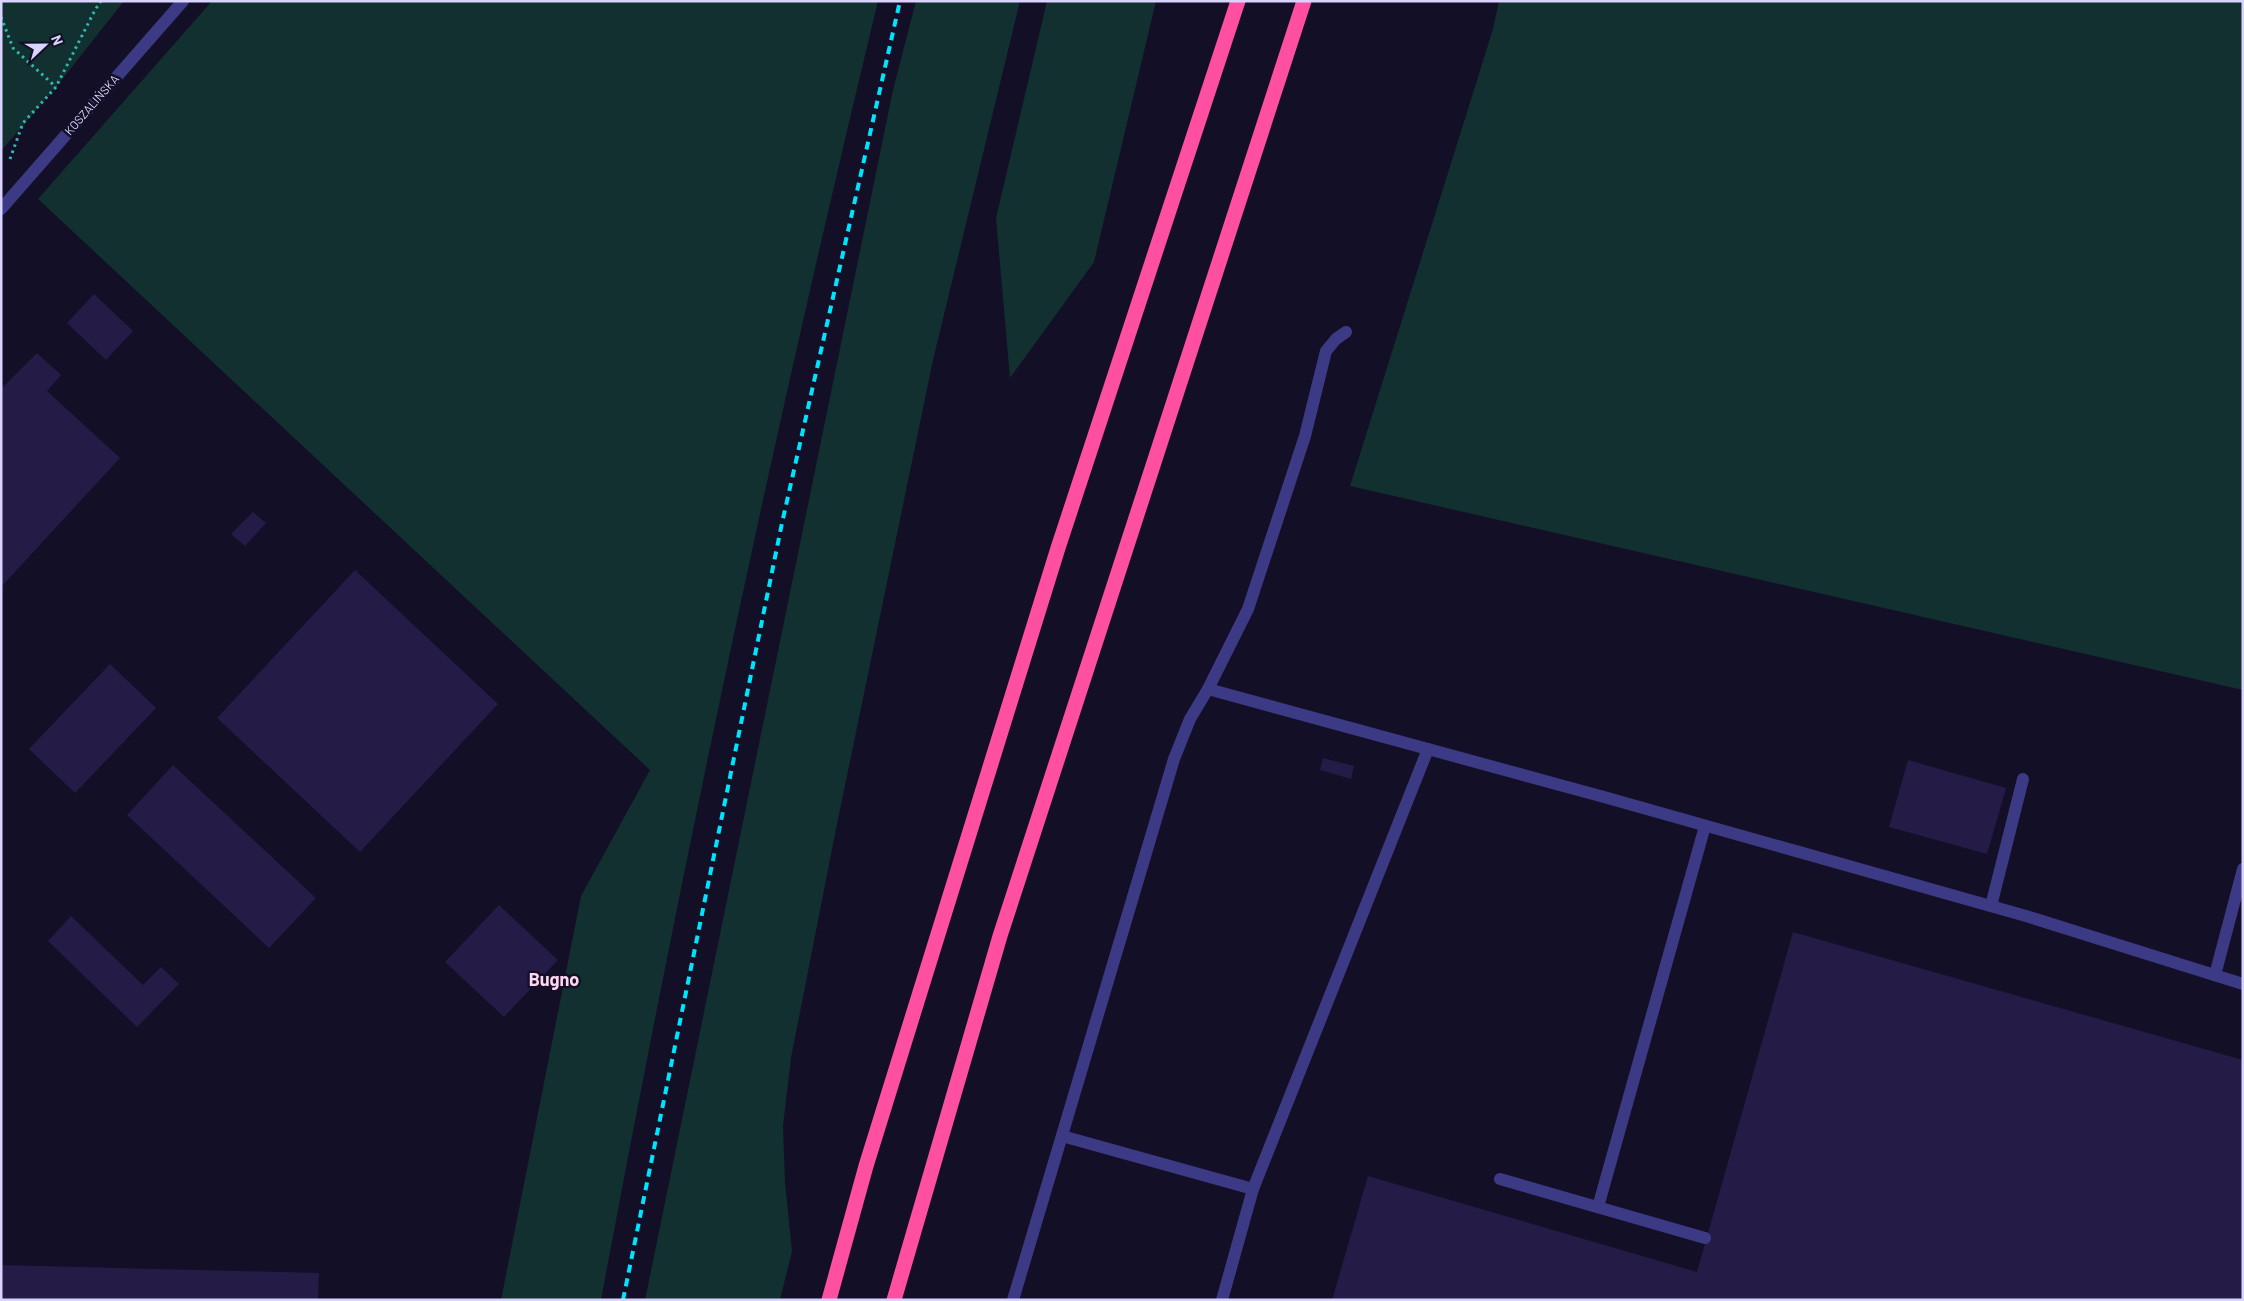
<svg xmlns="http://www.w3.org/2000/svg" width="2244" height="1301" font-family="Barlow,sans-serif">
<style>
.green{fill:#12302f}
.building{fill:#241b47}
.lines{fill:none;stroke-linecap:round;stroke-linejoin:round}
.path{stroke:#2fb8b0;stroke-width:3;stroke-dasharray:2.5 4;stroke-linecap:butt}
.lane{stroke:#3d3a85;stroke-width:12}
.street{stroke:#3d3a85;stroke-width:12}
.highway{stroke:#ff4fa3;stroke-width:15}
.rail{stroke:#00e5ff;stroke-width:4;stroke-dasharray:8 6;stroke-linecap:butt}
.labels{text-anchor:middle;stroke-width:5;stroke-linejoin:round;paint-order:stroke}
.street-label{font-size:12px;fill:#d9d4ff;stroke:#130f26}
.district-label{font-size:18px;font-weight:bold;fill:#ffd6f0;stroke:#130f26}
</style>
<rect width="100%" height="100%" fill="#130f26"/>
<g class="green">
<path d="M1 1H124L56 87 1 151Z"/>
<path d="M212 1H878C774 431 682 865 601 1300H501L581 896 650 770 38 199Z"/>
<path d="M916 1H1020L933 360 836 829 791 1058 783 1126 785 1182 792 1251 780 1300H645L893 90Z"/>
<path d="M1047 1H1156L1094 262 1010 378 996 218Z"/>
<path d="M1499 1H2243V690L1350 486 1493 29Z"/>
</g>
<g class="building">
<path d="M94 294 133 331 106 360 67 323Z"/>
<path d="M37 353 61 375 47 391 120 458 1 587V389Z"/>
<path d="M253 512 266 523 245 546 231 534Z"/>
<path d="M355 570 498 704 360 852 217 718Z"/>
<path d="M110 664 156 708 75 793 29 749Z"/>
<path d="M1323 758 1354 766 1351 779 1320 770Z"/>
<path d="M1908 760 2006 788 1987 854 1889 827Z"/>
<path d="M173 765 316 898 269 948 127 815Z"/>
<path d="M499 905 558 960 504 1017 445 962Z"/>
<path d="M71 916 143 985 161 967 179 984 137 1027 48 941Z"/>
<path d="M1793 932 2243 1060V1300H1332L1368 1176 1697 1272Z"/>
<path d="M1 1265 319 1273 318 1300H1Z"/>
</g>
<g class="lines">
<g class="path">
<path d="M1 17 13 48 56 87"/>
<path d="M10 159 23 123 56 87 95 10 101 1"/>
</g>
<g class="lane">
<path d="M1346 332 1336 339 1326 351 1305 436 1248 609 1208 689 1604 797 2026 916 2243 984"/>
<path d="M1991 906 2023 779"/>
<path d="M2215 975 2243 869"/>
<path d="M1062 1136 1253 1189"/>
<path d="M1500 1179 1705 1238"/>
<path d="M1598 1207 1705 826"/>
<path d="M1222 1300 1253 1189 1428 749"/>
</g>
<g class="street">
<path d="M1 209 183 1"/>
<path d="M1013 1300 1174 759 1190 719 1208 689"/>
</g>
<g class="highway">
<path d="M829 1300 866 1166 1058 548 1238 1"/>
<path d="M894 1300 1000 936 1304 1"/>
</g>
<path class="rail" d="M623 1300 782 523 900 1"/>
</g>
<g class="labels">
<g class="street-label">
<text transform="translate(92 105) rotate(-49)" y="4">KOSZALIŃSKA</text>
</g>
<g class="district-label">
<text x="554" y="986">Bugno</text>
</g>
</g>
<rect width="2244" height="1301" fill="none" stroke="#d9d4ff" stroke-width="5"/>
<g transform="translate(45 45) rotate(68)" stroke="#130f26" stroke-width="4" paint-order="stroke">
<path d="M0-4L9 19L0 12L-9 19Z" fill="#d9d4ff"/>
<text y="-8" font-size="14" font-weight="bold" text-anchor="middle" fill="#d9d4ff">N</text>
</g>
</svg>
